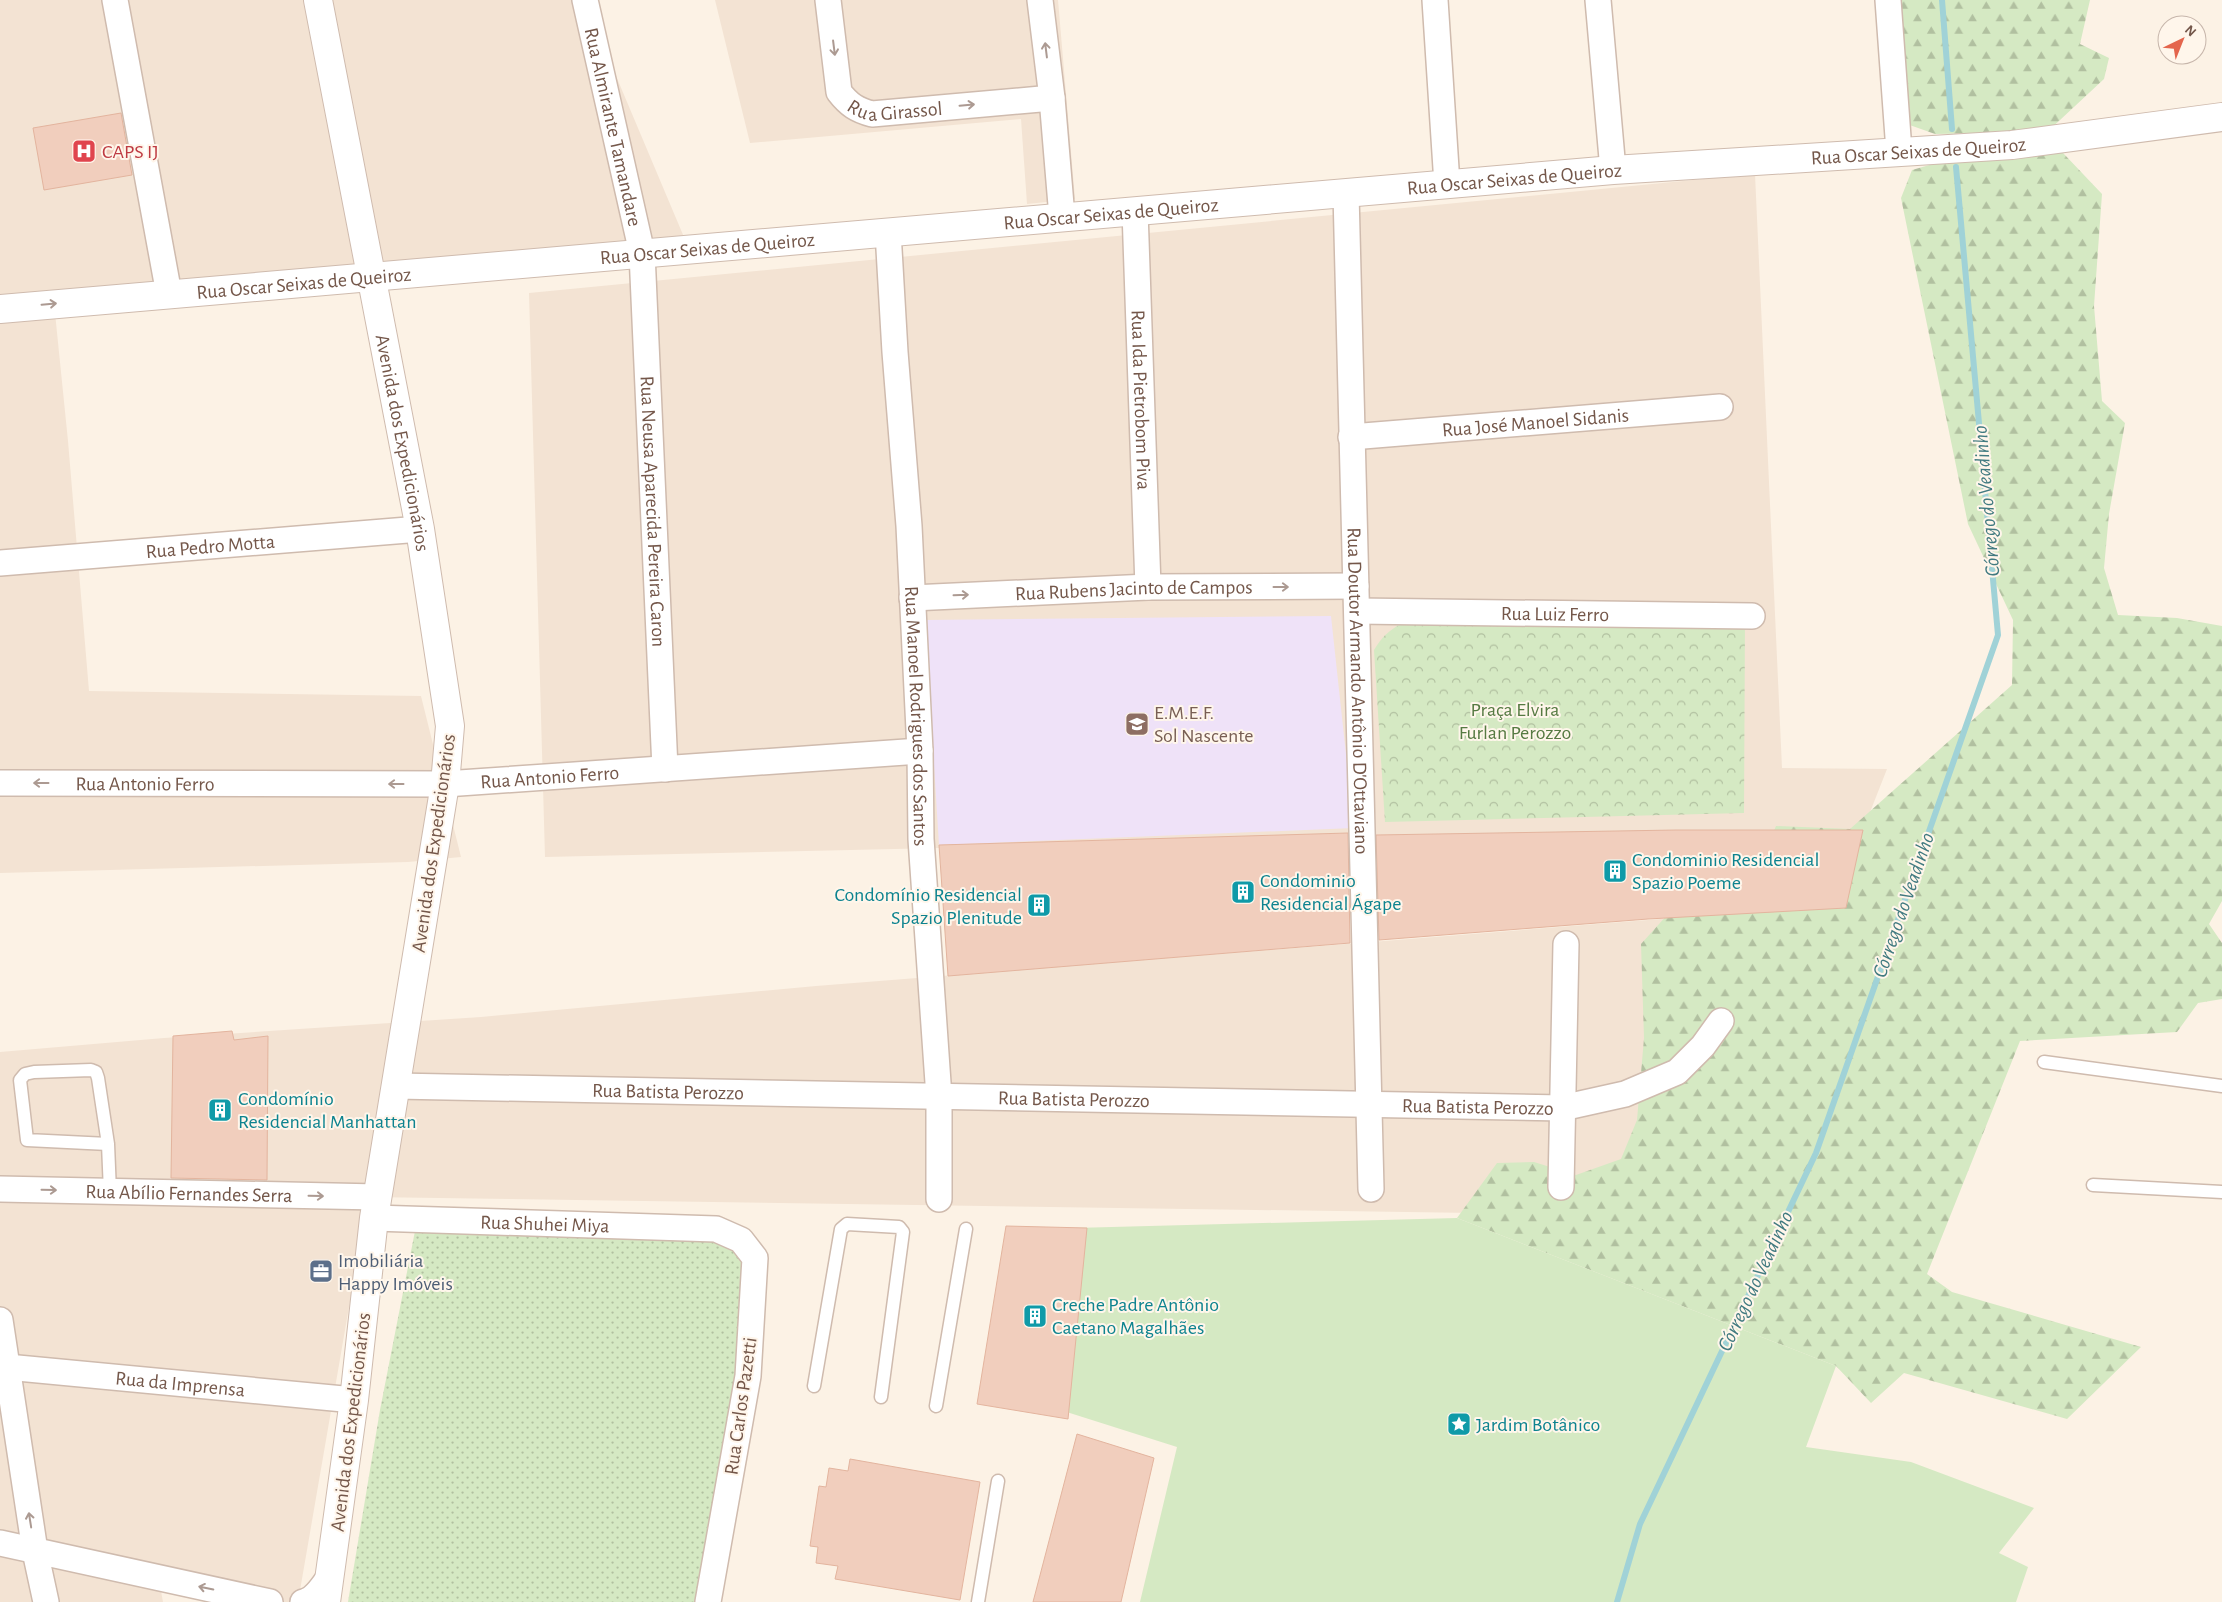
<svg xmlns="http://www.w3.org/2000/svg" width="2222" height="1602" font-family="'Alegreya Sans',sans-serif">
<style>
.residential{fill:#f3e3d3}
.education{fill:#efe2f8}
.grass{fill:url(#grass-dots)}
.forest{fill:url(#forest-firs)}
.park{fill:url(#park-crowns)}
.garden{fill:#d5e9c3}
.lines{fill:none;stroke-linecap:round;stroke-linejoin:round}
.stream{stroke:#a0d2d7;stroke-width:6}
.building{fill:#f1cebd;stroke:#e3b49e}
.service-casing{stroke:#cfbbae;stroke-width:15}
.minor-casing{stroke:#cfbbae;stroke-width:28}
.tertiary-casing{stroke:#cfbbae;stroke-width:30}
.service{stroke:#fff;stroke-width:12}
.minor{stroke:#fff;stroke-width:25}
.tertiary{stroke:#fff;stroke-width:28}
.oneway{stroke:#ac9a92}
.labels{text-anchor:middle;stroke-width:4;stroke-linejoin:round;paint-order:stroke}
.street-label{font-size:20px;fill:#74574a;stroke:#fff6eb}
.health-label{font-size:20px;fill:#be3a42;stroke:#fff6eb;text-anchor:start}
.park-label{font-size:20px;fill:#567a42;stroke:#fff6eb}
.education-label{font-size:20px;fill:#785e54;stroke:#fff6eb;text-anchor:start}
.culture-label{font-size:20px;fill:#0d838f;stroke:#fff6eb;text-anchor:start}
.service-label{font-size:20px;fill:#4e5e75;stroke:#fff6eb;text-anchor:start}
.water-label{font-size:21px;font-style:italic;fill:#417a80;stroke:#fff6eb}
</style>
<defs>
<pattern id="grass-dots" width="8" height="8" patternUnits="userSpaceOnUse" patternTransform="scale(1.25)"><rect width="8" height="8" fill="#d5e9c3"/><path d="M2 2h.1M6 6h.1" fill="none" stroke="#b1c0a0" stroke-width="1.8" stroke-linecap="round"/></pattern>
<pattern id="forest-firs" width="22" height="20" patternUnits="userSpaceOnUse" patternTransform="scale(1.25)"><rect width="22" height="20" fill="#d5e9c3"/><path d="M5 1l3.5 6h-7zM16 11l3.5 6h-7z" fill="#b1c0a0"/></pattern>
<pattern id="park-crowns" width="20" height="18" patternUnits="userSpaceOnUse" patternTransform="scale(1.25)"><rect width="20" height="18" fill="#d5e9c3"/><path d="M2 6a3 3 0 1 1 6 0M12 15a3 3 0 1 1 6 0" fill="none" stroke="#b1c0a0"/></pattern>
</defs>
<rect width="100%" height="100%" fill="#fcf2e5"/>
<g class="residential">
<path d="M0 0H584L689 249 54 303 68 441 89 691 421 696 461 857 408 862 0 873Z"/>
<path d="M715 0H1058L1075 199 1027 204 1021 119 750 143Z"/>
<path d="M1755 174 1782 768 1887 769 1863 830 1375 835 1350 833 939 848 545 857 529 293Z"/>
<path d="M1699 916 1814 1218 368 1197 298 1602H267L159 1580 163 1602H0V1052L164 1038 481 1017 816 986Z"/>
</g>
<path class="education" d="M1331 616 1354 828 939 845 925 620Z"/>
<path class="grass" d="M415 1231 711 1237 735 1245 750 1263 705 1602H348L380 1410Z"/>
<path class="forest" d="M1901 0H2090L2080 44 2109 58 2104 79 2045 134 2102 194 2094 306 2102 401 2125 423 2109 514 2104 568 2118 615 2177 618 2222 626V901L2209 924 2222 943V999L2198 1003 2177 1032 2020 1041 1927 1274 1952 1292 2141 1347 2067 1419 1904 1373 1871 1403 1836 1366 1457 1218 1497 1163 1534 1162 1576 1175 1621 1159 1637 1120 1644 1038 1641 944 1687 893 1758 868 1776 826 1850 829 2012 685 2013 620 1968 524 1901 198 1912 170 1968 154 1985 133 1935 134 1904 123Z"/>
<path class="park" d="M1745 619 1744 813 1385 822 1374 650C1381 638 1389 630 1401 624Z"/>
<path class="garden" d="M1457 1218 1836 1366 1806 1447 1911 1462 2034 1508 1999 1553 2028 1567 2016 1602H1140L1177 1447 1032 1401 1036 1229Z"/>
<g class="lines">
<g class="stream">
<path d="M1942 0 1952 129"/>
<path d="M1617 1602 1640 1524 1816 1153 1998 635 1956 167"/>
</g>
</g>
<g class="building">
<path d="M121 113 132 175 44 190 33 128Z"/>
<path d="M1676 830H1863L1846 908 1648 919 1379 940 1376 835Z"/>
<path d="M1348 833 1350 943 948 976 939 845Z"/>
<path d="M232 1031 234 1040 268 1036 267 1180 171 1178 173 1036Z"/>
<path d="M1006 1226 1087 1228 1068 1419 977 1404Z"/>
<path d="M1077 1434 1154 1458 1121 1602H1033Z"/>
<path d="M850 1459 980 1482 960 1600 835 1579 838 1566 816 1563 818 1547 810 1546 819 1486 826 1487 829 1468 848 1471Z"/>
</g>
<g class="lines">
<g class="service-casing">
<g id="service">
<path d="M2044 1062 2222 1086"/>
<path d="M108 1144 27 1140 20 1080 25 1074 34 1072 91 1070 96 1072 98 1078 108 1144 110 1192"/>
<path d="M2093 1185 2222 1192"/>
<path d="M814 1386 841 1229 847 1224 899 1227 903 1232 881 1397"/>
<path d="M936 1406 966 1229"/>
<path d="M978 1602 998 1481"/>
</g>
</g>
<g class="minor-casing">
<g id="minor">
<path d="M115 0 169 294"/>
<path id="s1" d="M585 0 642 253 665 769"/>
<path id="s2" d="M828 0 839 92C849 105 857 110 872 114L1052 98"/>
<path d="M1040 0 1052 98 1062 217"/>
<path d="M1435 0 1447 184"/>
<path d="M1598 0 1613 170"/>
<path d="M1888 0 1899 151"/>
<path id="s3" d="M1346 193 1371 1189"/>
<path id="s4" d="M1135 211 1148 587"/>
<path id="s5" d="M888 232 895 352 909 526 920 751 921 839 939 1097V1199"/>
<path id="s6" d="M1351 437 1720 407"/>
<path id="s7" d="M0 563 420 529"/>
<path id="s8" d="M912 598 1148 587 1356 586"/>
<path id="s9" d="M1357 611 1752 616"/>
<path id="s10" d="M0 783 445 784 920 751"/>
<path id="s11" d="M396 1086 1562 1108 1625 1094 1677 1072 1703 1046 1721 1021"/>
<path d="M1561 1187 1566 944"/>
<path id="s12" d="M0 1189 378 1197"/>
<path id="s13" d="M374 1218 716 1229 741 1240 755 1258 748 1376 708 1602"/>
<path d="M0 1320 35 1551 46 1602"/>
<path id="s14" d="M7 1367 354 1400"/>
<path d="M0 1543 270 1602"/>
<path d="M303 1602C315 1600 323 1586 330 1576"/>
</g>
</g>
<g class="tertiary-casing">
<g id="tertiary">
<path id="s15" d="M318 0 420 529 450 726 445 784 374 1218 354 1400 326 1602"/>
<path id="s16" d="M0 309 1613 170 2012 145 2222 117"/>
</g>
</g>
<use href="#service" class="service"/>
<use href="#minor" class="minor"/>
<use href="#tertiary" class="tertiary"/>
</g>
<defs><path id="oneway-shaft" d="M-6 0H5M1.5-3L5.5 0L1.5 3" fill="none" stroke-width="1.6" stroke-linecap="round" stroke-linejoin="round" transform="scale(1.25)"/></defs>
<g class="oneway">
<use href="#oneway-shaft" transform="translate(834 48) rotate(83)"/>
<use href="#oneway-shaft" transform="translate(1046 50) rotate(-97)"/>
<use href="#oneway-shaft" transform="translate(967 105) rotate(-5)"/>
<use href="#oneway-shaft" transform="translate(49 304) rotate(-5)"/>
<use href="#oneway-shaft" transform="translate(1281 587)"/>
<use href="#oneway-shaft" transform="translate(961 595) rotate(-2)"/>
<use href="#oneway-shaft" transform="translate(41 783) rotate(-180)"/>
<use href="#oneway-shaft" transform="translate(396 784) rotate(-180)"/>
<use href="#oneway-shaft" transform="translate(49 1190) rotate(1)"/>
<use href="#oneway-shaft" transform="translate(316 1196) rotate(1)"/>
<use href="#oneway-shaft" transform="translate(30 1520) rotate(-99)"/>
<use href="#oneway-shaft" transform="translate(206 1588) rotate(-168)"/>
</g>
<defs>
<g id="hospital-square" transform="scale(1.25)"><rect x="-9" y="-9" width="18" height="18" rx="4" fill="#e0444e" stroke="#fff6eb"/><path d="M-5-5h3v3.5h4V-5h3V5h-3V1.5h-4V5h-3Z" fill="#fff"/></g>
<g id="school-square" transform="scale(1.25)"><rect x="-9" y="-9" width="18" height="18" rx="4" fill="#8d6e63" stroke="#fff6eb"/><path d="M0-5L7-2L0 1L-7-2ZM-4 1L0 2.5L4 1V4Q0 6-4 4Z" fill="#fff"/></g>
<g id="building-square" transform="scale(1.25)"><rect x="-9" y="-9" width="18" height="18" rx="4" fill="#0f9aa8" stroke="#fff6eb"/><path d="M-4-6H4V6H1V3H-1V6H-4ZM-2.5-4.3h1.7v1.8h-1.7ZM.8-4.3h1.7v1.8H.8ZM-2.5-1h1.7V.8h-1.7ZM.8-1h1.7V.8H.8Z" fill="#fff"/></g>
<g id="office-square" transform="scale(1.25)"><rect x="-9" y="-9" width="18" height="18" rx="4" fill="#5c6f8a" stroke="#fff6eb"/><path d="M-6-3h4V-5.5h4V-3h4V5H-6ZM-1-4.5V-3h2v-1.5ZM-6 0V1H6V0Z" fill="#fff"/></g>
<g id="sight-square" transform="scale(1.25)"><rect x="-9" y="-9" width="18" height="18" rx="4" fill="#0f9aa8" stroke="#fff6eb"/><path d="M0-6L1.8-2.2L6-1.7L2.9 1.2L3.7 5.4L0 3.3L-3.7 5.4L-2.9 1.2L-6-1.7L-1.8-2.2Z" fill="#fff"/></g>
</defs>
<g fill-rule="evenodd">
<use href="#hospital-square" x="84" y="151"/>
<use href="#school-square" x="1137" y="724"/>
<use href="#building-square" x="1615" y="871"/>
<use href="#building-square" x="1243" y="892"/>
<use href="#building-square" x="1039" y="905"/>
<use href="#building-square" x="220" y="1110"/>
<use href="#office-square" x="321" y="1271"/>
<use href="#building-square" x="1035" y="1316"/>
<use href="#sight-square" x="1459" y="1424"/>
</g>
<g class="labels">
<g class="street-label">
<text dy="7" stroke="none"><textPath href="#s2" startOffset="156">Rua Girassol</textPath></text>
<text dy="7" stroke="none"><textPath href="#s1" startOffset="130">Rua Almirante Tamandare</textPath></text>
<text dy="7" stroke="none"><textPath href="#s16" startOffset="1925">Rua Oscar Seixas de Queiroz</textPath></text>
<text dy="7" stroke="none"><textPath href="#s16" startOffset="1520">Rua Oscar Seixas de Queiroz</textPath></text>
<text dy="7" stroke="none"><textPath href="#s16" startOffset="1115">Rua Oscar Seixas de Queiroz</textPath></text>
<text dy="7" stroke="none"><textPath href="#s16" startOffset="710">Rua Oscar Seixas de Queiroz</textPath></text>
<text dy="7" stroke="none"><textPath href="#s16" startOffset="305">Rua Oscar Seixas de Queiroz</textPath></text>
<text dy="7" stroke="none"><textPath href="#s4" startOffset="189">Rua Ida Pietrobom Piva</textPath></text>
<text dy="7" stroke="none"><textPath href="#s6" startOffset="185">Rua José Manoel Sidanis</textPath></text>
<text dy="7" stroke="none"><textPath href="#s15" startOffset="451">Avenida dos Expedicionários</textPath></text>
<text dy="7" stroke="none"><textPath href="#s1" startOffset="518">Rua Neusa Aparecida Pereira Caron</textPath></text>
<text dy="7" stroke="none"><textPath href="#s7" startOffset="211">Rua Pedro Motta</textPath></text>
<text dy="7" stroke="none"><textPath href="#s8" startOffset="222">Rua Rubens Jacinto de Campos</textPath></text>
<text dy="7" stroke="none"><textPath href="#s9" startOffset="198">Rua Luiz Ferro</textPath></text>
<text dy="7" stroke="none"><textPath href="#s3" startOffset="498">Rua Doutor Armando Antônio D'Ottaviano</textPath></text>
<text dy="7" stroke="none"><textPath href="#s5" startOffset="485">Rua Manoel Rodrigues dos Santos</textPath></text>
<text dy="7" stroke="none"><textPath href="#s10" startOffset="550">Rua Antonio Ferro</textPath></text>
<text dy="7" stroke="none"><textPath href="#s10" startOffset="145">Rua Antonio Ferro</textPath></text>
<text transform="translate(433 843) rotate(-82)" y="7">Avenida dos Expedicionários</text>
<text dy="7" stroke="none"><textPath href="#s11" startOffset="272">Rua Batista Perozzo</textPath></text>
<text dy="7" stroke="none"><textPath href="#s11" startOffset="678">Rua Batista Perozzo</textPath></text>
<text dy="7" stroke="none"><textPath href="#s11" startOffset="1082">Rua Batista Perozzo</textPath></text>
<text dy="7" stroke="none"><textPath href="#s12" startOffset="189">Rua Abílio Fernandes Serra</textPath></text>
<text dy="7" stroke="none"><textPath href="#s13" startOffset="171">Rua Shuhei Miya</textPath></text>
<text dy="7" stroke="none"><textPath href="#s14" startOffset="174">Rua da Imprensa</textPath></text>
<text transform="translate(740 1406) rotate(-82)" y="7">Rua Carlos Pazetti</text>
<text transform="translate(350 1422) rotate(-83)" y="7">Avenida dos Expedicionários</text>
</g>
<g class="health-label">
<text x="102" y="158">CAPS IJ</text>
</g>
<g class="park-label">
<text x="1515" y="716">Praça Elvira<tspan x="1515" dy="23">Furlan Perozzo</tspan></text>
</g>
<g class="education-label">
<text x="1154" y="719">E.M.E.F.<tspan x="1154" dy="23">Sol Nascente</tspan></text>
</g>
<g class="culture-label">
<text x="1632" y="866">Condominio Residencial<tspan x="1632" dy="23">Spazio Poeme</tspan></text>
<text x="1260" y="887">Condominio<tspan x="1260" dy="23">Residencial Ágape</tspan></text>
<text x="1022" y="901" text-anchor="end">Condomínio Residencial<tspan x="1022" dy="23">Spazio Plenitude</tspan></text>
<text x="238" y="1105">Condomínio<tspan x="238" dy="23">Residencial Manhattan</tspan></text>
<text x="1052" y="1311">Creche Padre Antônio<tspan x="1052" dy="23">Caetano Magalhães</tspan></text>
<text x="1476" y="1431">Jardim Botânico</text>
</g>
<g class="service-label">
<text x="338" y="1267">Imobiliária<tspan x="338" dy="23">Happy Imóveis</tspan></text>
</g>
<g class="water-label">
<text transform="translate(1986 501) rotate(-95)" y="7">Córrego do Veadinho</text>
<text transform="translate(1903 905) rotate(-71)" y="7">Córrego do Veadinho</text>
<text transform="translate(1755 1281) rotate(-65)" y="7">Córrego do Veadinho</text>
</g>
</g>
<g transform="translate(2182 40) rotate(43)"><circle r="24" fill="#fff6eb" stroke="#c7b6ab"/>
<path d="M0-4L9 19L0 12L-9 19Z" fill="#e4654c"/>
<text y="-8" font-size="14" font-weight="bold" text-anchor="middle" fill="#74574a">N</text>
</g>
</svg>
